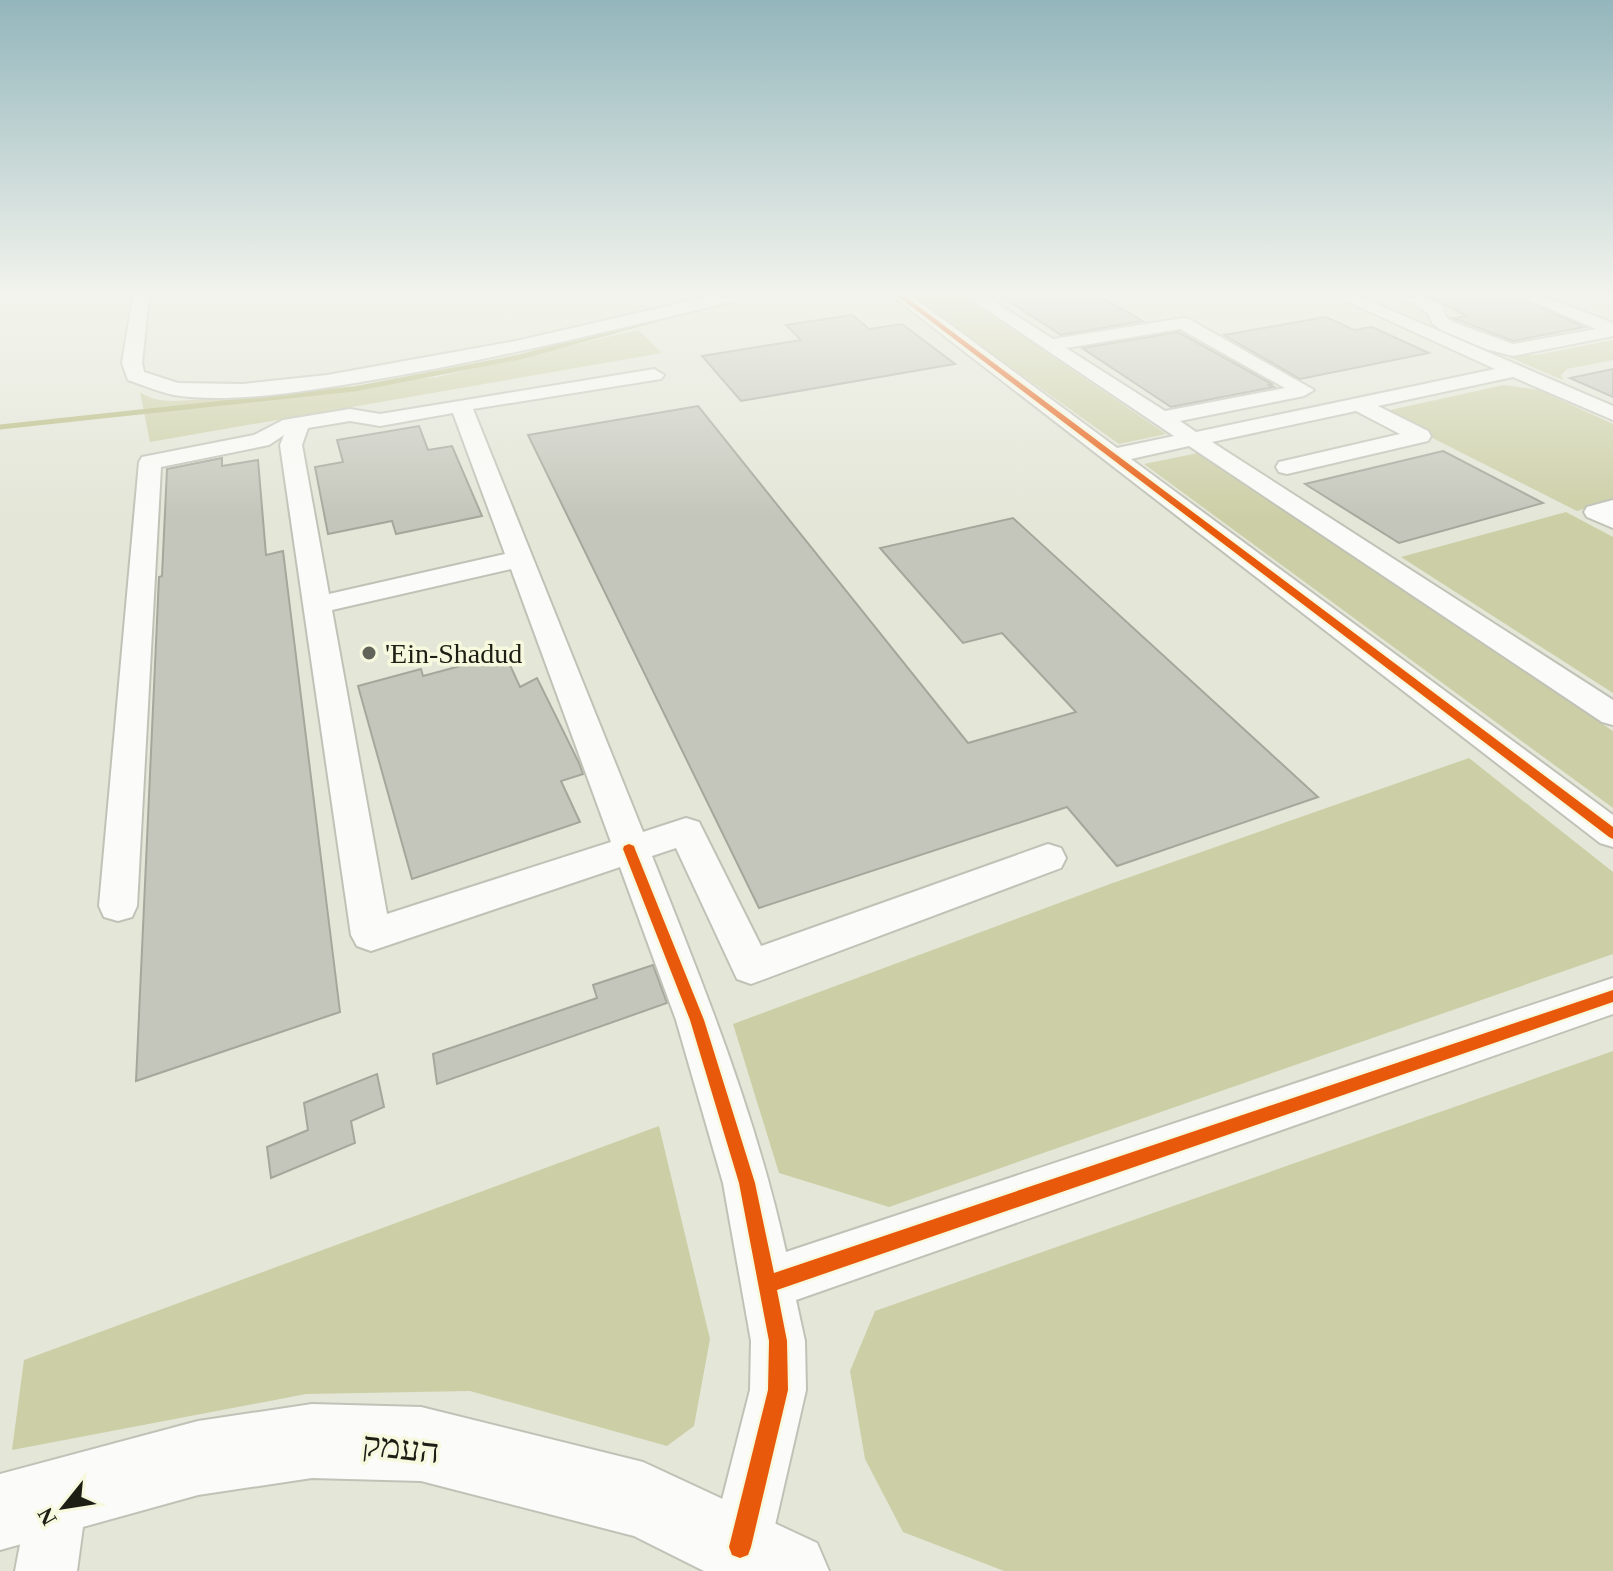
<svg xmlns="http://www.w3.org/2000/svg" width="1613" height="1571" font-family="'Times New Roman',Heebo,serif">
<style>
.green{fill:#cccfa6}
.lines{fill:none;stroke-linecap:round;stroke-linejoin:round}
.stream{stroke:#b4b87b;stroke-width:5}
.building{fill:#c5c6bb;stroke:#a5a79c;stroke-width:2}
.minor-casing{stroke:#c1c2b7;stroke-width:4}
.major-casing{stroke:#c1c2b7;stroke-width:4}
.minor{fill:#fbfbf9;fill-rule:evenodd}
.major{fill:#fbfbf9;fill-rule:evenodd}
.cycleway-casing{stroke:#f7f9df;stroke-width:5}
.cycleway{fill:#e8590c;fill-rule:evenodd}
.poi-dot{fill:#636459;stroke:#f7f9df;stroke-width:3}
.labels{text-anchor:middle;stroke-width:7;stroke-linejoin:round;paint-order:stroke}
.poi-label{font-size:28px;fill:#1d1e14;stroke:#f7f9df;text-anchor:start}
.near-street-label{font-size:34px;fill:#1d1e14;stroke:#f7f9df}
</style>
<rect width="100%" height="100%" fill="#e4e6d8"/>
<g class="green">
<path d="M912 297H965L1166 434 1119 444Z"/>
<path d="M638 330 662 353 150 442 140 392C159 408 203 398 226 396L225 400 437 377Z"/>
<path d="M1613 340V360L1567 369 1561 375 1563 380 1502 354 1537 355Z"/>
<path d="M1504 385 1539 390 1613 424V500L1577 511 1381 412Z"/>
<path d="M1198 453 1613 731V808L1144 464Z"/>
<path d="M1566 512 1613 537V693L1401 557Z"/>
<path d="M1469 758 1613 872V954L889 1207 779 1173 733 1024 1110 884Z"/>
<path d="M1613 1051V1571H1004L903 1532 865 1459 850 1371 875 1311Z"/>
<path d="M659 1126 710 1339 694 1426 667 1446 470 1391 306 1394 12 1450 24 1360Z"/>
</g>
<g class="lines">
<path class="stream" d="M0 427 354 389 520 357 661 318"/>
</g>
<g class="building">
<path d="M1002 297H1100L1143 321 1061 335Z"/>
<path d="M1429 297H1519L1584 327 1513 341 1453 318 1467 316Z"/>
<path d="M852 315 869 329 902 324 955 364 741 401 702 356 801 340 786 325Z"/>
<path d="M1326 317 1354 330 1372 327 1429 353 1300 379 1224 335Z"/>
<path d="M1178 332 1272 384 1269 385 1274 387 1171 407 1082 348Z"/>
<path d="M1613 369V397L1570 378Z"/>
<path d="M698 406 968 743 1076 712 1002 633 963 643 880 548 1013 518 1318 797 1117 866 1067 807 759 908 528 435Z"/>
<path d="M419 426 428 450 452 446 482 516 396 534 392 521 328 534 315 467 343 462 337 440Z"/>
<path d="M1443 451 1543 503 1399 543 1305 484Z"/>
<path d="M222 458V466L258 460 266 555 283 551 340 1012 136 1081 159 577 162 576 167 469Z"/>
<path d="M505 654 520 687 537 678 579 763 583 774 561 781 580 822 412 879 358 686 421 669 423 676Z"/>
<path d="M653 965 667 1003 437 1084 433 1054 597 998 593 985Z"/>
<path d="M377 1074 384 1107 351 1121 355 1143 271 1178 267 1147 308 1130 304 1103Z"/>
</g>
<g class="lines">
<g class="minor-casing">
<g id="minor">
<path d="M133 297H149L142 363 144 372 178 383 243 384 327 375 516 341 707 297H736L734 301C610 331 487 361 361 382 306 391 229 404 174 395 159 392 143 385 128 380L122 363Z"/>
<path d="M894 297H913L1117 448 1174 436 968 297H987L1053 339 1183 318 1189 319 1314 390 1304 396 1180 421 1196 432 1495 369 1338 297H1360L1613 406V420L1513 377 1378 406 1428 431 1431 436 1428 441 1287 474 1279 472 1276 467 1279 462 1400 434 1356 411 1212 442 1613 700V725L1602 722 1189 446 1131 459 1613 815V847L1600 843ZM1180 329 1285 388 1165 411 1066 348Z"/>
<path d="M1400 297H1422L1442 306 1446 317 1453 322 1513 344 1596 329 1522 297H1545L1613 323V336L1513 356 1486 349 1441 330 1432 323 1428 313Z"/>
<path d="M654 369 664 375 661 379 473 409 643 832 686 818 699 822 761 946 1048 844 1061 848 1066 858 1061 868 751 984 737 979 676 848 652 856C704 986 756 1115 786 1252L1613 978V1014L796 1300 805 1341 806 1390 770 1547 761 1568 755 1571 719 1568 710 1547 750 1390 751 1341 723 1183 676 1020 620 867 371 951 357 946 351 935 280 445 284 435 269 445 161 467 137 906 132 917 118 921 104 917 99 906 139 462 142 457 254 435 283 420 350 409 380 414ZM453 413 505 554 329 594 302 445 308 428 350 421 380 426ZM511 569 611 842 387 914 332 610Z"/>
<path d="M1613 500V528L1587 517 1584 512 1587 507Z"/>
<path d="M58 1468 79 1476 87 1497 77 1571H15L29 1497 37 1476Z"/>
</g>
</g>
<g class="major-casing">
<path id="major" d="M312 1404 421 1407 643 1462 817 1543 829 1571H704L634 1536 421 1481 312 1478 198 1495 0 1550V1474L198 1421Z"/>
</g>
<use href="#minor" class="minor"/>
<use href="#major" class="major"/>
<g class="cycleway-casing">
<g id="cycleway">
<path d="M899 297H906L1613 827V839L1609 837Z"/>
<path d="M629 844 634 846 635 849 704 1020 755 1183 774 1273 1613 990V1002L777 1290 787 1341 788 1390 751 1547 748 1555 740 1558 732 1555 729 1547 768 1390 769 1341 739 1183 690 1020 623 849 624 846Z"/>
</g>
</g>
<use href="#cycleway" class="cycleway"/>
</g>
<linearGradient id="sky" x2="0" y2="1"><stop stop-color="#93b6bc"/><stop offset="0.57" stop-color="#f3f4ed"/><stop offset="1" stop-color="#f3f4ed" stop-opacity="0"/></linearGradient>
<rect width="1613" height="517" fill="url(#sky)"/>
<circle class="poi-dot" cx="369" cy="653" r="8"/>
<g class="labels">
<g class="poi-label">
<text x="385" y="663">'Ein-Shadud</text>
</g>
<g class="near-street-label">
<text transform="translate(401 1447) rotate(6)" y="12">העמק</text>
</g>
</g>
<g transform="translate(64 1507) rotate(240)" stroke="#f7f9df" stroke-width="6" paint-order="stroke">
<path d="M0-6L14 30L0 20L-14 30Z" fill="#1d1e14"/>
<text y="-12" font-size="22" font-weight="bold" text-anchor="middle" fill="#1d1e14">N</text>
</g>
</svg>
